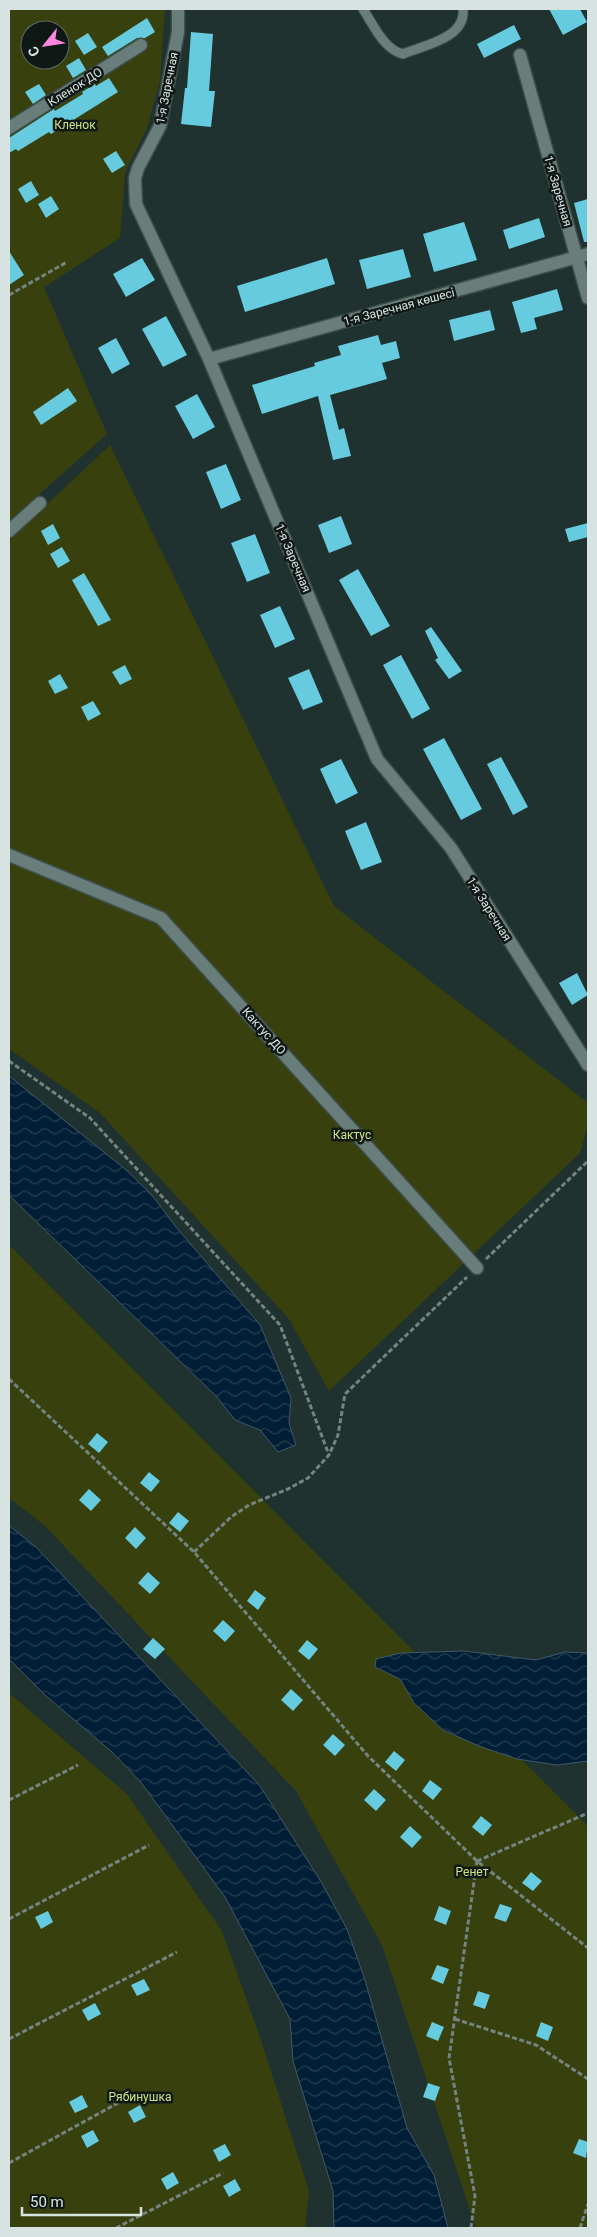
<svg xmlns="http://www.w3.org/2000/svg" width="597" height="2237" font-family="Roboto,sans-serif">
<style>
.garden{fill:#38410d;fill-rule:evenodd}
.water{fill:url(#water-waves);stroke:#405968}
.building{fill:#66cbdf}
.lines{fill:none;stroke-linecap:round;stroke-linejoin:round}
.lane-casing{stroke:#3d4e4b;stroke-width:11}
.street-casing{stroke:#3d4e4b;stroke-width:15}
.path{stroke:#748481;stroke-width:3;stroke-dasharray:5 2.5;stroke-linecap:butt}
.lane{stroke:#697e7a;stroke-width:9}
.street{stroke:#697e7a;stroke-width:12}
.labels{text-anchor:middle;stroke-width:5;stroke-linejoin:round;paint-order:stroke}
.street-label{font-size:12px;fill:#d7e3e0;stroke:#101816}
.park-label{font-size:12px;fill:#cee37f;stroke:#101816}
</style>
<defs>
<pattern id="water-waves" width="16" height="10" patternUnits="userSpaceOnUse" patternTransform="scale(1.25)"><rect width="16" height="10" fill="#001e35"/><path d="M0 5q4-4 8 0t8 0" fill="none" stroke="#243f52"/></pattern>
</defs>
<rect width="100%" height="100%" fill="#1f322f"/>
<g class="garden">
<path d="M9 9H165L160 81 147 128 125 172 120 238 44 287 107 434 9 521ZM30 30H60V60H30Z"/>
<path d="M110 445 334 906 588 1103V1125L580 1153 329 1391 289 1319 99 1112 9 1049V540Z"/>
<path d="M9 1245 588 1826V2228H476L382 1945 296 1791 44 1525 9 1498Z"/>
<path d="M9 1693 127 1794 222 1931 261 2040 309 2191 305 2228H9Z"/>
</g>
<g class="water">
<path d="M9 1076 125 1169 151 1194 176 1227 260 1325 291 1398 289 1423 296 1445 278 1452 260 1430 235 1420 217 1397 9 1195Z"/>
<path d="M9 1526 35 1546 260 1786 320 1880 347 1929 365 1980 407 2128 434 2175 448 2228H334L333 2191 293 2061 290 2019 225 1897 140 1781 111 1751 46 1696 9 1659Z"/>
<path d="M464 1651 536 1660 565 1652 588 1653V1761L557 1765 517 1759 479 1746 443 1730 414 1703 400 1679 375 1667 376 1659 401 1653Z"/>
</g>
<g class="building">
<path d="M549 9H580L587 22 563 35Z"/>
<path d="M147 18 155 32 145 38H137L108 56 102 47Z"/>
<path d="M514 25 521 39 484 58 477 44Z"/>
<path d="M191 32 213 34 209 91H215L211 127 181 124 185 88H187Z"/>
<path d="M88 33 97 47 84 55 75 41Z"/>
<path d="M79 58 86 70 73 78 66 66Z"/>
<path d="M109 78 118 92 51 134 49 132 18 151 16 149 9 153V138L54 109 55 111 83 94 82 92 95 84 96 86Z"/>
<path d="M39 84 46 95 33 104 25 92Z"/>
<path d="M116 151 125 165 112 173 103 159Z"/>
<path d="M31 181 39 195 26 203 18 189Z"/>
<path d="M51 196 59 209 46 218 38 204Z"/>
<path d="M588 199V242H584L574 203Z"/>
<path d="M539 218 545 237 509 249 503 230Z"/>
<path d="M464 222 477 260 434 272 423 234Z"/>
<path d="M403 249 411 277 367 289 359 260Z"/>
<path d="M9 251 24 275 9 285Z"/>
<path d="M142 258 155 280 126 297 113 274Z"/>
<path d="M327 258 335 284 245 312 237 286Z"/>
<path d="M557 289 563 310 534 318 537 329 521 333 512 302Z"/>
<path d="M490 310 495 330 454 341 449 320Z"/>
<path d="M166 316 187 355 163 367 142 329Z"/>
<path d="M378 335 381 345 396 341 400 358 382 363 387 379 330 395 339 430 344 428 351 456 333 460 318 396 262 414 252 385 315 366 314 363 341 355 338 346Z"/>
<path d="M116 338 130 364 112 374 98 348Z"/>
<path d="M68 388 77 401 41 425 33 412Z"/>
<path d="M197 394 215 427 193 439 175 406Z"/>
<path d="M226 464 241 500 221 509 206 472Z"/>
<path d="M341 516 352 544 329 553 318 525Z"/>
<path d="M588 523V537L569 542 565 529Z"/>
<path d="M53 524 60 538 48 545 41 531Z"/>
<path d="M255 534 270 573 247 582 231 543Z"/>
<path d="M62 547 70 561 58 568 50 554Z"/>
<path d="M358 569 390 626 371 636 339 580Z"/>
<path d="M84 573 111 620 98 626 72 580Z"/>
<path d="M280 606 295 639 275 648 260 615Z"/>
<path d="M431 627 462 671 449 679 435 660 438 658 425 631Z"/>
<path d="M401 655 430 709 412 719 383 665Z"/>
<path d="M125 665 132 679 120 685 112 672Z"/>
<path d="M309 669 323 702 303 710 288 678Z"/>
<path d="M60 674 68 688 55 694 48 681Z"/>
<path d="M93 701 101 714 88 721 81 707Z"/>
<path d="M444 738 482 809 461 820 423 749Z"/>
<path d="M501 757 528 807 513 815 487 764Z"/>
<path d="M341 759 358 793 336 804 320 769Z"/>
<path d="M366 822 382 862 361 870 345 831Z"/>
<path d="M577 973 588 995 572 1005 559 983Z"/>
<path d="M97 1433 108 1442 99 1453 88 1444Z"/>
<path d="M149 1472 160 1481 151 1492 140 1483Z"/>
<path d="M89 1489 101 1500 91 1511 79 1500Z"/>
<path d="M178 1512 189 1521 180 1532 169 1523Z"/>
<path d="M135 1527 146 1538 136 1549 125 1538Z"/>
<path d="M148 1572 160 1583 150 1594 138 1583Z"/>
<path d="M255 1590 266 1598 258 1610 247 1601Z"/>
<path d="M223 1620 235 1631 225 1642 213 1631Z"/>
<path d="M153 1638 165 1649 155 1659 143 1649Z"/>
<path d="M307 1640 318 1649 309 1660 298 1651Z"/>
<path d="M291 1689 303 1700 293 1711 281 1700Z"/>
<path d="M333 1734 345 1745 335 1756 323 1745Z"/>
<path d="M394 1751 405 1760 396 1771 385 1762Z"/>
<path d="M430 1780 442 1789 433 1800 422 1791Z"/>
<path d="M374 1789 386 1800 376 1811 364 1800Z"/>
<path d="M481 1816 492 1825 483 1836 472 1827Z"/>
<path d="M410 1826 422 1837 412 1848 400 1837Z"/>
<path d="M531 1872 542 1881 533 1891 522 1883Z"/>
<path d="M500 1904 512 1908 506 1922 494 1918Z"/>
<path d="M439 1906 451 1911 446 1925 434 1920Z"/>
<path d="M48 1911 53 1922 41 1929 35 1917Z"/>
<path d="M437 1965 449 1969 443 1984 431 1979Z"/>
<path d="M144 1979 150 1990 137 1996 131 1985Z"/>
<path d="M478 1991 490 1995 485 2009 473 2005Z"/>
<path d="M95 2003 101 2014 88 2021 82 2010Z"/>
<path d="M432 2022 444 2027 438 2041 426 2036Z"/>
<path d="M541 2022 553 2027 548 2041 536 2036Z"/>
<path d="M428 2083 440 2087 435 2101 423 2097Z"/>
<path d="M82 2095 88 2107 75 2113 69 2102Z"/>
<path d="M140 2105 146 2117 134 2123 128 2112Z"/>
<path d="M93 2130 99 2141 87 2148 81 2136Z"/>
<path d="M579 2139 588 2142 586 2158 573 2153Z"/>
<path d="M225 2144 231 2155 219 2162 213 2150Z"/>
<path d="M173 2172 179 2183 167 2190 161 2179Z"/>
<path d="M235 2179 241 2190 229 2197 223 2186Z"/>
</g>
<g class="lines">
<g class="lane-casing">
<path id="lane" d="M363 9C373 24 384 50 403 54 425 45 466 38 463 9"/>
</g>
<g class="street-casing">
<g id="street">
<path d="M178 9V32L160 126 138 168 135 178 136 204 209 359 377 759 451 848 588 1065"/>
<path d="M520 55 588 298"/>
<path d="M9 128 141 45"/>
<path d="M209 359 588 254"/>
<path d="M9 531 40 503"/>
<path d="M9 855 161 918 477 1268"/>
</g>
</g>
<g class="path">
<path d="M9 295 67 262"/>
<path d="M9 1061 90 1118 280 1325 329 1455"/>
<path d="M486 1259 588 1161"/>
<path d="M9 1379 194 1552 368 1756 477 1861 588 1948"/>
<path d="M194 1552 231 1517 249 1505 288 1489 308 1478 329 1455 338 1435 345 1394 467 1277"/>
<path d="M9 1800 78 1765"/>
<path d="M477 1861 588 1813"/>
<path d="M9 1919 149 1845"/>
<path d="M455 2019 536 2045 588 2079"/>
<path d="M9 2039 177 1952"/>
<path d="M9 2163 136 2093"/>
<path d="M116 2228 223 2173"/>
<path d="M471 2228 475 2196 449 2058 477 1861"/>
<path d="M580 2228 588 2204"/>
</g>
<use href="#lane" class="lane"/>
<use href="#street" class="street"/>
</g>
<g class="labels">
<g class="street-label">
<text transform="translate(75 87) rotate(-32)" y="4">Кленок ДО</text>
<text transform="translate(167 88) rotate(-79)" y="4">1-я Заречная</text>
<text transform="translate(558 191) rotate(74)" y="4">1-я Заречная</text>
<text transform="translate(399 307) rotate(-15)" y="4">1-я Заречная көшесі</text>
<text transform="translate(293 558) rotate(67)" y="4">1-я Заречная</text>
<text transform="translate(489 909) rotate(58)" y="4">1-я Заречная</text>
<text transform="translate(264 1031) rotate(48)" y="4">Кактус ДО</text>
</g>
<g class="park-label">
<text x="75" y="129">Кленок</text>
<text x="352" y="1139">Кактус</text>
<text x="472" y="1876">Ренет</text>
<text x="140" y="2101">Рябинушка</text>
</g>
</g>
<rect width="597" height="2237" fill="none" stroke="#d7e3e0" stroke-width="20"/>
<g transform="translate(45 45) rotate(240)"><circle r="24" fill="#101816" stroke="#606967"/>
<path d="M0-4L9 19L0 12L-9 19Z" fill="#fe86e0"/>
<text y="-8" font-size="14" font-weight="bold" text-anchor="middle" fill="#d7e3e0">С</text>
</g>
<path d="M22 2207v8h119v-8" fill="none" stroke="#d7e3e0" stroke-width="2.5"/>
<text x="30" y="2207" font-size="15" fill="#d7e3e0" stroke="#101816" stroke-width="4" paint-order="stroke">50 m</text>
</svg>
